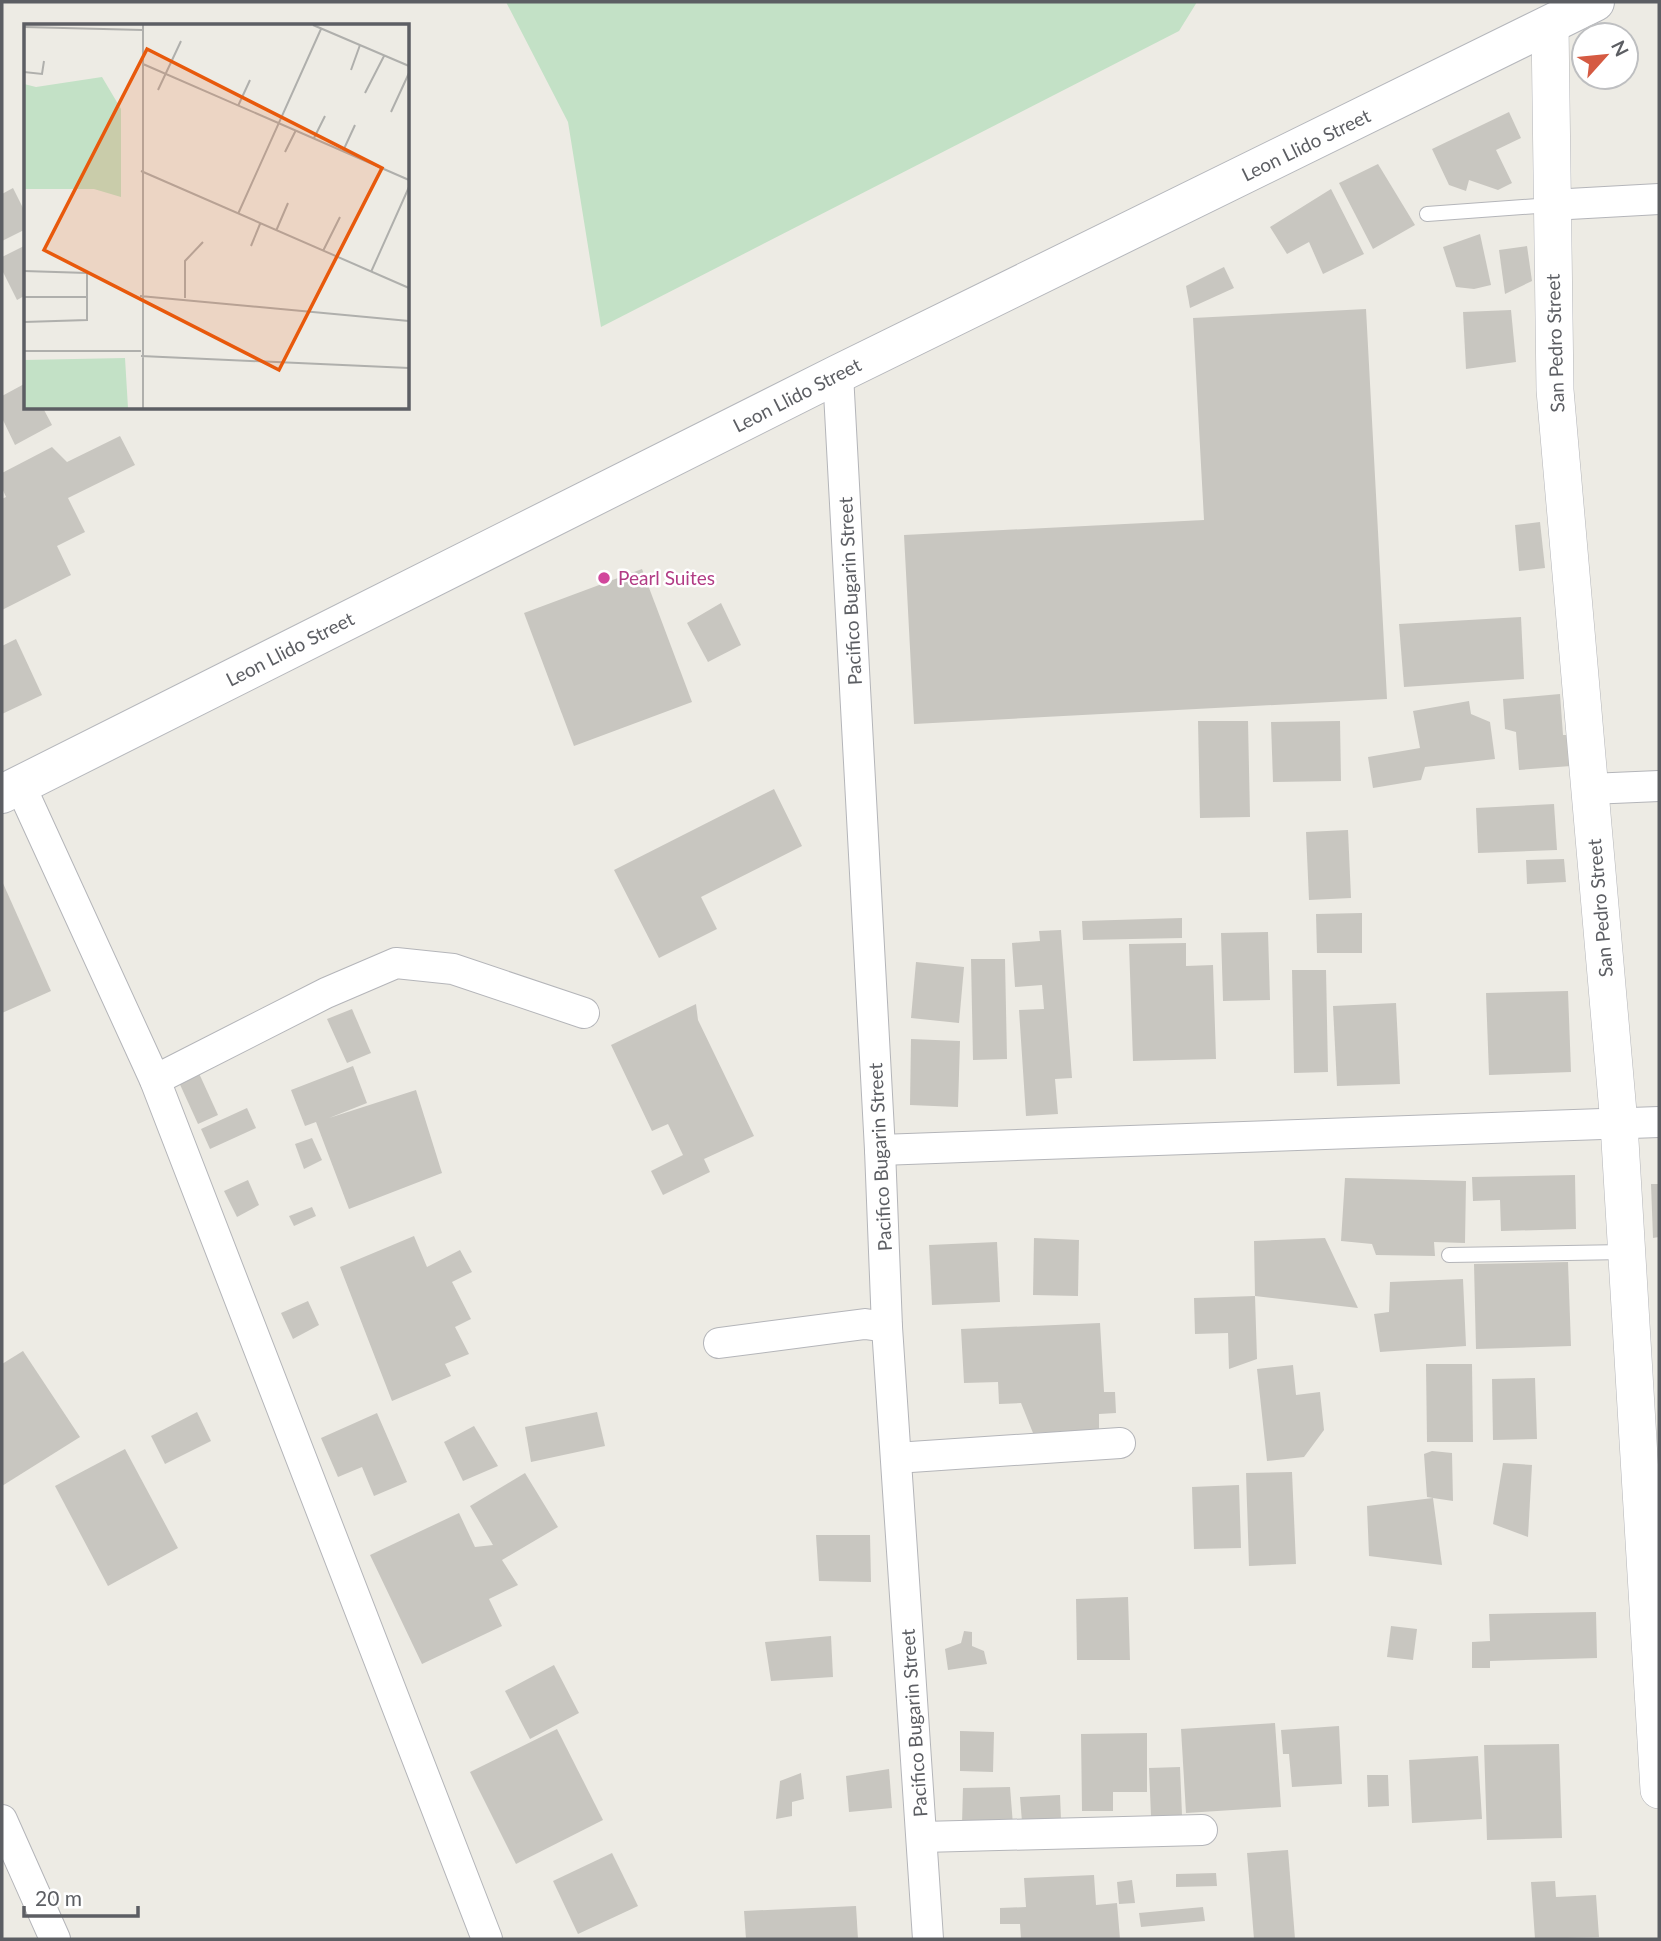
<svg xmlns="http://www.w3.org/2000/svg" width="1661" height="1941" font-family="Lato,sans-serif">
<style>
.green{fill:#c3e1c6}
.building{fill:#c8c6c0}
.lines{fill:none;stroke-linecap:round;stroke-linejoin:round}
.service-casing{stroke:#b4b5b9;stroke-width:16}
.minor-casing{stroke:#b4b5b9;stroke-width:32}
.tertiary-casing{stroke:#b4b5b9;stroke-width:38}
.secondary-casing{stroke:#b5b7bc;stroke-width:40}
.service{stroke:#fff;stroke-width:14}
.minor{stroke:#fff;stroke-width:30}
.tertiary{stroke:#fff;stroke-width:37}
.secondary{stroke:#fff;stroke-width:38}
.hotel-dot{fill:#d1479c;stroke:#fff;stroke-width:2.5}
.labels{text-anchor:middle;stroke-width:5;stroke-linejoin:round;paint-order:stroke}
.street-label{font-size:19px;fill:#5c5e63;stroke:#fff}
.hotel-label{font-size:19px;fill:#b23c85;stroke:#fff;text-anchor:start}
.inset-road{fill:none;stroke:#afafac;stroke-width:2}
.view{fill:#e8590c;fill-opacity:0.15;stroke:#e8590c;stroke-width:3.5}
.inset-edge{fill:none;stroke:#5c5e63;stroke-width:3.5}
</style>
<rect width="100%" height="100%" fill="#edebe4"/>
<path class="green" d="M506 2H1197L1179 31 601 327 568 122Z"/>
<g class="building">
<path d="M1509 112 1521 138 1496 150 1512 183 1498 190 1469 180 1466 191 1449 185 1432 149Z"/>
<path d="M1378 164 1415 225 1373 249 1339 183Z"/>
<path d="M13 188 26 214V229L2 241V194Z"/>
<path d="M1331 189 1364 254 1323 274 1309 242 1287 254 1270 227Z"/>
<path d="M1480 234 1491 285 1474 289 1456 287 1443 247Z"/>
<path d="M26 245V295L17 300 2 270V257Z"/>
<path d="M1527 246 1532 281 1505 294 1499 250Z"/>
<path d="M1224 267 1234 288 1190 308 1186 286Z"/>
<path d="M1366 309 1387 699 914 724 904 535 1204 520 1193 318Z"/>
<path d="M1511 310 1516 362 1466 369 1463 312Z"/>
<path d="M26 383V408H43L52 425 15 445 2 418V396Z"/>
<path d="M120 436 135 465 68 498 85 532 57 546 71 575 2 610V499L6 497 2 488V473L52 447 67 462Z"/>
<path d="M1540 522 1545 568 1519 571 1515 525Z"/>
<path d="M642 569 692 702 574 746 524 613Z"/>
<path d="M721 603 741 645 708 662 687 623Z"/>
<path d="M1521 617 1524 679 1404 687 1399 624Z"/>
<path d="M16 639 42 695 2 714V646Z"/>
<path d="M1560 694 1563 735H1568L1571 766 1519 770 1516 732 1505 729 1503 699Z"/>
<path d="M1469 701 1471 714 1490 722 1495 759 1425 767 1421 780 1373 788 1368 757 1420 748 1413 711Z"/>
<path d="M1198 721H1248L1250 817 1200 818Z"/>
<path d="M1340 721 1341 781 1273 782 1271 722Z"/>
<path d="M774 789 802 846 701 897 717 929 659 958 614 870Z"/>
<path d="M1554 804 1557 850 1478 853 1476 808Z"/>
<path d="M1348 830 1351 898 1309 900 1306 832Z"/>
<path d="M1564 859 1566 882 1527 884 1526 860Z"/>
<path d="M2 881 51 991 2 1013Z"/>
<path d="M1362 913V953H1317L1316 914Z"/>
<path d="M1182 918V938L1083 940 1082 921Z"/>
<path d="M1061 930 1072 1078 1055 1079 1058 1114 1026 1116 1019 1010 1044 1009 1042 985 1015 987 1012 943 1040 941 1039 931Z"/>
<path d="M1268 932 1270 1000 1223 1001 1221 933Z"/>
<path d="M1186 943V966L1213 965 1216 1059 1133 1061 1129 944Z"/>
<path d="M971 959H1005L1007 1059 973 1060Z"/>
<path d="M916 962 964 967 959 1023 911 1018Z"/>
<path d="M1292 970H1326L1328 1072 1294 1073Z"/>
<path d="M1568 991 1571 1072 1489 1075 1486 993Z"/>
<path d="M1396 1003 1400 1084 1337 1086 1333 1006Z"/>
<path d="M696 1004 698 1020 754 1136 704 1159 710 1172 663 1195 651 1171 683 1155 668 1124 652 1131 611 1045Z"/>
<path d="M352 1009 371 1053 347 1063 327 1019Z"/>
<path d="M911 1039 960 1041 958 1107 910 1105Z"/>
<path d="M353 1066 367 1103 329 1118 416 1090 442 1173 349 1209 316 1122 305 1126 291 1090Z"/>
<path d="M197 1069 218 1115 198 1124 177 1078Z"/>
<path d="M247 1108 256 1128 210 1149 201 1129Z"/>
<path d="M312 1138 322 1160 304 1169 295 1144Z"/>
<path d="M1575 1175 1576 1229 1501 1231 1500 1200 1473 1201 1472 1177Z"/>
<path d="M1345 1178 1466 1181 1465 1243 1434 1242 1435 1256 1376 1255 1372 1244 1341 1241Z"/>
<path d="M248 1180 259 1205 237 1217 224 1191Z"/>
<path d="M1651 1184H1659V1237L1653 1238Z"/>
<path d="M312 1207 316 1216 294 1226 289 1216Z"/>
<path d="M414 1236 427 1267 460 1250 472 1272 452 1282 471 1319 455 1327 469 1354 445 1364 451 1376 392 1401 340 1267Z"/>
<path d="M1034 1238 1079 1240 1078 1296 1033 1295Z"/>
<path d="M1325 1238 1358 1308 1255 1296 1257 1359 1229 1369 1228 1333 1195 1334 1194 1298 1255 1296 1254 1241Z"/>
<path d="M997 1242 1000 1302 932 1305 929 1245Z"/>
<path d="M1568 1262 1571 1346 1476 1349 1474 1264Z"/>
<path d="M1463 1279 1466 1346 1380 1352 1374 1314 1389 1312 1390 1282Z"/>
<path d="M308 1301 319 1325 293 1339 281 1313Z"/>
<path d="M1100 1323 1104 1392H1115L1116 1413 1099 1414V1430L1033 1433 1021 1403 999 1404 998 1382 964 1383 961 1329Z"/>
<path d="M23 1351 80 1437 2 1486V1364Z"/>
<path d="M1426 1364H1472L1473 1442H1427Z"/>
<path d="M1293 1365 1296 1395 1320 1392 1324 1430 1304 1457 1267 1461 1257 1369Z"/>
<path d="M1535 1378 1537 1439 1493 1440 1492 1379Z"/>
<path d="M197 1412 211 1441 165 1464 151 1436Z"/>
<path d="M597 1412 605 1446 531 1462 525 1427Z"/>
<path d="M377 1413 407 1482 374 1496 362 1467 338 1477 321 1438Z"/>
<path d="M474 1426 498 1466 463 1481 444 1442Z"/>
<path d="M125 1449 178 1548 108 1586 55 1486Z"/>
<path d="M1432 1451 1452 1453 1453 1501 1433 1498 1442 1565 1369 1556 1367 1506 1433 1498 1427 1497 1424 1454Z"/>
<path d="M1503 1463 1532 1465 1528 1537 1493 1524Z"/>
<path d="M1292 1472 1296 1564 1249 1566 1246 1473Z"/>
<path d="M525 1473 558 1527 502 1560 518 1585 489 1599 502 1626 422 1664 370 1555 459 1513 475 1547 493 1545 470 1506Z"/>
<path d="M1239 1485 1241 1548 1194 1549 1192 1487Z"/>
<path d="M816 1535H870L871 1582 819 1581Z"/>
<path d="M1128 1597 1130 1660H1077L1076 1599Z"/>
<path d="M1596 1612 1597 1658 1490 1661V1668H1472V1642L1490 1641 1489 1614Z"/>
<path d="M1391 1626 1417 1629 1413 1660 1387 1657Z"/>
<path d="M964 1631 972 1632V1646L984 1651 987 1664 948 1670 945 1649 961 1643Z"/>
<path d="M831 1636 833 1677 771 1681 765 1642Z"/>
<path d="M554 1665 579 1713 530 1739 505 1691Z"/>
<path d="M1275 1723 1281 1807 1186 1813 1181 1729Z"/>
<path d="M1339 1726 1342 1784 1292 1787 1289 1754H1283L1281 1730Z"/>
<path d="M557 1729 603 1820 516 1864 470 1772Z"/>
<path d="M960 1731 994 1732 993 1772 960 1771Z"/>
<path d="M1147 1733V1792H1113V1811H1082L1081 1734Z"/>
<path d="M1559 1744 1562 1838 1487 1840 1484 1745Z"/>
<path d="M1478 1756 1482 1819 1412 1823 1409 1760Z"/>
<path d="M1180 1767 1182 1815 1151 1816 1149 1768Z"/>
<path d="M889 1769 892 1808 849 1812 846 1776Z"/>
<path d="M801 1773 804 1799 792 1802V1816L776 1819 780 1781Z"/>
<path d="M1367 1775H1388L1389 1806 1368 1807Z"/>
<path d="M1010 1787 1013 1825 962 1824 963 1788Z"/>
<path d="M1060 1795 1061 1820 1022 1822 1020 1797Z"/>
<path d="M1288 1850 1295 1939H1254L1247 1853Z"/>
<path d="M612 1853 638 1906 578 1934 553 1881Z"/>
<path d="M1216 1873 1217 1886 1176 1887V1874Z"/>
<path d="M1094 1875 1096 1905 1117 1903 1120 1939H1021L1020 1924H1000V1908L1026 1907 1024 1878Z"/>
<path d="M1132 1880 1135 1903 1119 1904 1117 1882Z"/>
<path d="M1555 1881 1556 1897 1596 1895 1599 1937 1535 1939 1531 1882Z"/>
<path d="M856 1906 858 1939H746L744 1911Z"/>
<path d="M1203 1907 1205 1921 1141 1927 1139 1913Z"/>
</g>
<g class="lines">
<g class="service-casing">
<g id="service">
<path d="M1427 214 1551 205"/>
<path d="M1449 1255 1625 1252"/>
</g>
</g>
<g class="minor-casing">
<g id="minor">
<path d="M1551 205 1659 199"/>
<path d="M838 374 880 1150 887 1327 928 1939"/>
<path d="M20 785 155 1080 487 1939"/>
<path d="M1590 789 1659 786"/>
<path d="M155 1080 326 993 396 963 453 969 584 1013"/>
<path d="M880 1150 1659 1122"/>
<path d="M719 1343 865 1324 887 1327"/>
<path d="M896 1458 1120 1443"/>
<path d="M2 1820 55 1939"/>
<path d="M922 1837 1202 1830"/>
</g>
</g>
<g class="tertiary-casing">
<path id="tertiary" d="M1550 25 1555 390 1619 1124 1659 1790"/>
</g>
<g class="secondary-casing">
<path id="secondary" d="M2 794 838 374 1595 2"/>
</g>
<use href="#service" class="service"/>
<use href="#minor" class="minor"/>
<use href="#tertiary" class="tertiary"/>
<use href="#secondary" class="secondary"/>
</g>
<circle class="hotel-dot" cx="604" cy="578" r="7"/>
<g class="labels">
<g class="street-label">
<text transform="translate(1306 145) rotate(-26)" y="7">Leon Llido Street</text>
<text transform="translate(1555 343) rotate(-92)" y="7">San Pedro Street</text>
<text transform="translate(797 395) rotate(-27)" y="7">Leon Llido Street</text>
<text transform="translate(850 591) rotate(-93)" y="7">Pacifico Bugarin Street</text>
<text transform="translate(290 649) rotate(-27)" y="7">Leon Llido Street</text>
<text transform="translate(1600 908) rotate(-95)" y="7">San Pedro Street</text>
<text transform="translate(880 1157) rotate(-93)" y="7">Pacifico Bugarin Street</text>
<text transform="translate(914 1723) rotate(-94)" y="7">Pacifico Bugarin Street</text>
</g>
<g class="hotel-label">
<text x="618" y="585">Pearl Suites</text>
</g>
</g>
<g transform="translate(24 24)">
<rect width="385" height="385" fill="#edebe4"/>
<path d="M78 53 97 85V173L70 165H0V60L12 63ZM101 334 104 384H0V336Z" fill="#c3e1c6"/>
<path class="inset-road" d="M289 1 385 42M0 3 119 6M119 40 385 156M327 46 336 21M0 48 18 50 20 37M134 66 157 17M341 69 360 32M214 82 226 56M367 88 385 49M290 114 301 92M319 127 331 101M261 128 272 106M117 147 385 264M214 190 297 5M252 207 264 179M227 222 236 200M299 227 316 193M0 247 63 249V296L0 298M347 248 385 163M116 272 385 297M0 273H63M161 274V237L179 218M0 327H117M117 332 385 344M119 384V1"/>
<path class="view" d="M123 25 358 144 255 346 20 226Z"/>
<rect width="385" height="385" class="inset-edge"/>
</g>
<rect width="1661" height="1941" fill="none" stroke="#5c5e63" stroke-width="7"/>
<g transform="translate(1605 56) rotate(63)"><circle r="33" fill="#ffffff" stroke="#bebfc1" stroke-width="2"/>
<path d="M0-5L12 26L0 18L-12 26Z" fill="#d55a42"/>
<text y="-10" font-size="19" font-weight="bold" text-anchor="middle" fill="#5c5e63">N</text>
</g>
<path d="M24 1906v10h114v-10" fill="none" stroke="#5c5e63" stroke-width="3.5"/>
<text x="35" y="1906" font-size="21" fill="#5c5e63" stroke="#ffffff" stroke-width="5" paint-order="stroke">20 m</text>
</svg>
